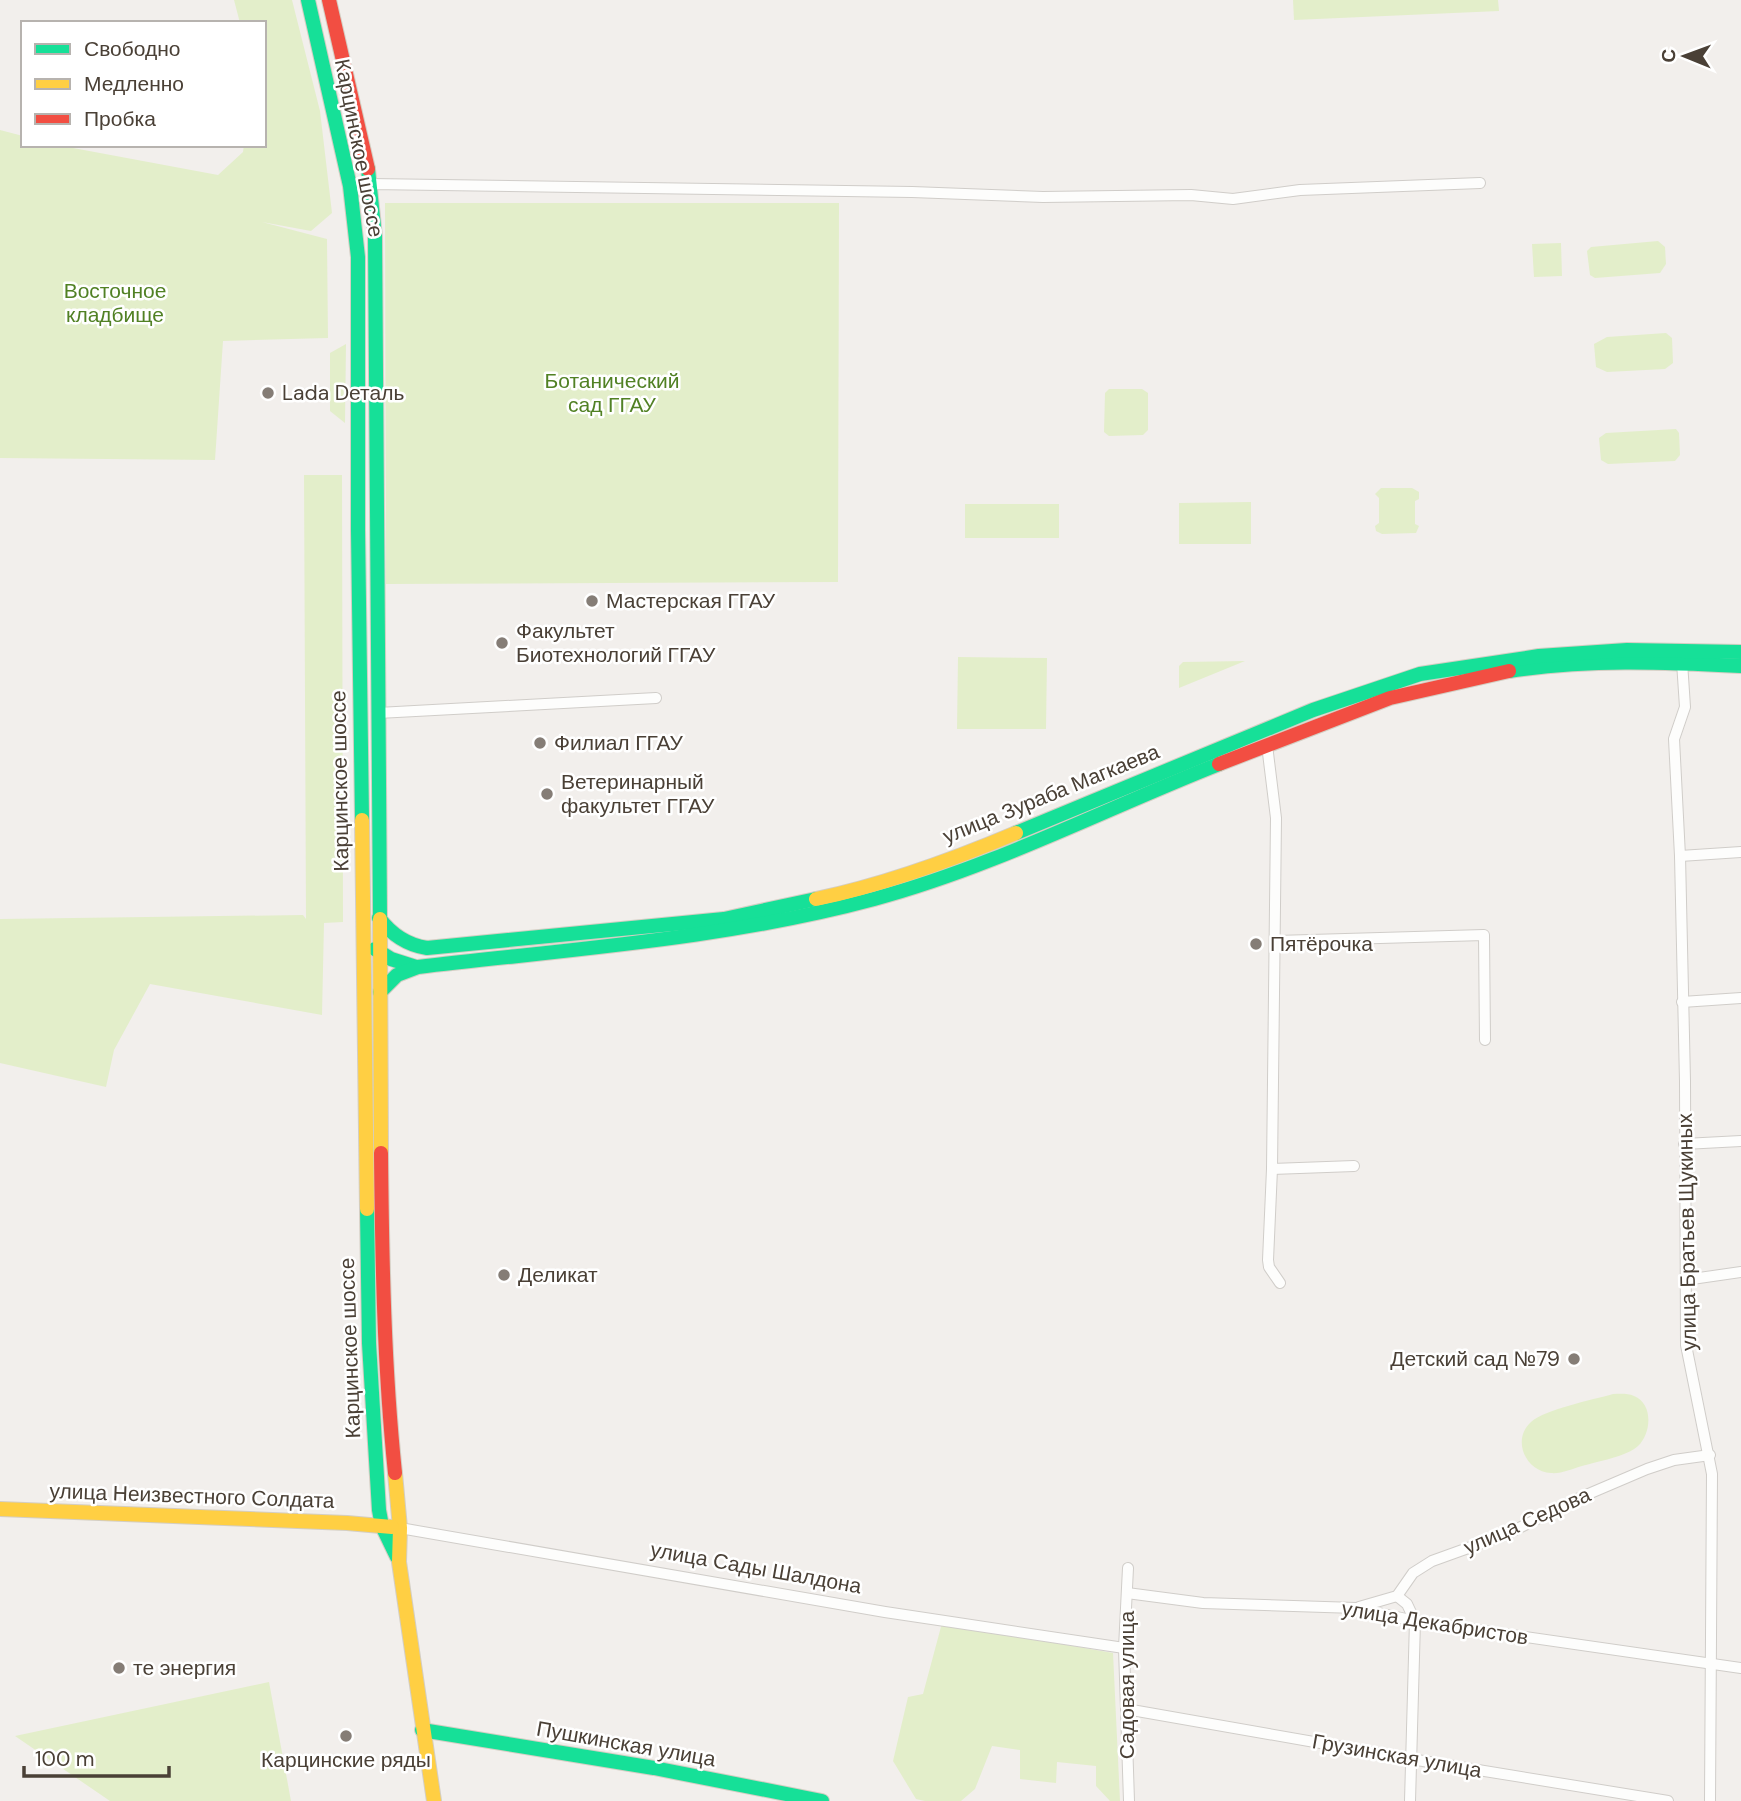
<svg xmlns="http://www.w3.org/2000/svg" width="1741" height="1801" font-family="'DM Sans',sans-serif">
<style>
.green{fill:#e3eeca}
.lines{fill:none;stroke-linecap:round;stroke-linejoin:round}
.street-casing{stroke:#d0cdc9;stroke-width:12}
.fast-casing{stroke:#d4cec3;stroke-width:16}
.slow-casing{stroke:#d4cec3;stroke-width:16}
.jam-casing{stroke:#d4cec3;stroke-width:16}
.street{stroke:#fdfdfc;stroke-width:10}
.fast{stroke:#16e098;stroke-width:14}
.slow{stroke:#ffcf43;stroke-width:14}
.jam{stroke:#f24e42;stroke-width:14}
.poi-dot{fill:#857d76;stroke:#fff;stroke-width:2.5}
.labels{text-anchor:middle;stroke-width:5;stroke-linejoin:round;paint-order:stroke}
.street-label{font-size:21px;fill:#4a4036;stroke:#fff}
.park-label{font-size:21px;fill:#518124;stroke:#fff}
.poi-label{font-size:21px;fill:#4a4036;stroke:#fff;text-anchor:start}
</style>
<rect width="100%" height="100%" fill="#f2efec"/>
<g class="green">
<path d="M234 0H292L320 111 332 213 311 231 262 222 327 239 328 338 223 341 215 460 0 458V130L23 136V145H57L218 175 243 152 244 145H264V23H240Z"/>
<path d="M1293 0H1498L1499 11 1294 20Z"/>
<path d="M385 203H839L838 582 386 584Z"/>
<path d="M1658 241 1665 247 1666 264 1660 273 1595 278 1590 275 1587 251 1591 247Z"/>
<path d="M1561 243 1562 276 1534 277 1532 244Z"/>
<path d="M1666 333 1672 338 1673 363 1665 369 1607 372 1596 367 1594 344 1607 337Z"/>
<path d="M346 344 345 423 330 411V353Z"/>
<path d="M1109 389H1142L1148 393V430L1143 435 1109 436 1104 432 1105 393Z"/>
<path d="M1676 429 1679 433 1680 455 1675 461 1608 464 1601 460 1599 438 1606 433Z"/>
<path d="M304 475H342L343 922 324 923 322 1015 150 984 114 1050 106 1087 0 1063V919L303 915 306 919Z"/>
<path d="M1381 488H1412L1419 492V499L1415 501V524L1419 526 1416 533 1382 534 1376 531 1375 526 1379 523V498L1375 494Z"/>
<path d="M1251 502V544H1179V503Z"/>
<rect x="965" y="504" width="94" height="34"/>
<path d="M958 657 1047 658 1046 729H957Z"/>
<path d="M1245 661 1179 688V666L1183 662Z"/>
<path d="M1613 1394C1620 1394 1627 1393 1634 1396 1654 1404 1651 1434 1638 1446 1628 1456 1596 1462 1582 1466 1572 1469 1561 1474 1551 1473 1526 1472 1511 1440 1531 1422 1546 1409 1592 1400 1613 1394Z"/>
<path d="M942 1623 1113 1653 1120 1801H1110L1096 1786V1766L1057 1762 1056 1783 1020 1779V1750L992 1746 975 1789 961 1801H925L916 1799 893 1761 908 1697 923 1694Z"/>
<path d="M269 1682 291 1801H110L15 1736Z"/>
</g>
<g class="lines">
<g class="street-casing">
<g id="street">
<path d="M350 186 371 184 912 192 1043 197 1191 195 1233 199 1300 190 1480 183"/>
<path d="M1682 662 1685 707 1674 739 1680 856 1685 1081 1686 1345 1712 1474 1710 1801"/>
<path d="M378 713 656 698"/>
<path d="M1267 745 1276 818 1272 1169 1354 1166"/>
<path d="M1680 856 1741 852"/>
<path d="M1276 941 1484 935 1485 1040"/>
<path d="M1682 1002 1741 998"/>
<path d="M1684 1144 1741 1141"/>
<path d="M1272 1169 1268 1260 1269 1267 1280 1283"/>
<path d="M1685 1280 1741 1272"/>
<path d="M400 1528 885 1612 1124 1648"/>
<path d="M1128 1568 1124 1648 1129 1801"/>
<path d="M1127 1593 1203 1603 1356 1608 1415 1621 1741 1668"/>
<path d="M1397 1596 1407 1604 1415 1621 1410 1801"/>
<path d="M1359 1607 1397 1596 1413 1573 1432 1561 1507 1534 1579 1498 1647 1469 1674 1460 1710 1455"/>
<path d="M1126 1709 1411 1759 1668 1801"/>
</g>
</g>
<g class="fast-casing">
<g id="fast">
<path d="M308 0 350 186 358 257V530L362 820"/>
<path d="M368 169 375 236 380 919"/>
<path d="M1509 671C1587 659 1663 662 1741 666"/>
<path d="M1016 833 1313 710 1420 674 1539 656 1627 650 1741 652"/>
<path d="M379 918C391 934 407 945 427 948L724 919 816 899"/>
<path d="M375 949 391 959 416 967"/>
<path d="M380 992 397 975 418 967C570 949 725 939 874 899 993 867 1105 809 1219 764"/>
<path d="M367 1209 369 1343 379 1510 382 1526 397 1557"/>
<path d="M422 1730 654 1768 822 1801"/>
</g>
</g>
<g class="slow-casing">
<g id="slow">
<path d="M362 820 367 1209"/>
<path d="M816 899C884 885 952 860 1016 833"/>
<path d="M380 919 381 1153"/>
<path d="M395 1473 400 1528 399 1562 434 1801"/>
<path d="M0 1509 347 1523 392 1527"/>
</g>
</g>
<g class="jam-casing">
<g id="jam">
<path d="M329 0 368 169"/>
<path d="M1219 764 1390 698 1509 671"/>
<path d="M381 1153C382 1260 384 1367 395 1473"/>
</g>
</g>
<use href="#street" class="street"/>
<use href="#fast" class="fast"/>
<use href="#slow" class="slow"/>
<use href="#jam" class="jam"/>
</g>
<g class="poi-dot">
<circle cx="268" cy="393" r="7"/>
<circle cx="592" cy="601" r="7"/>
<circle cx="502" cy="643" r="7"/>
<circle cx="540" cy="743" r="7"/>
<circle cx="547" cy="794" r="7"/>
<circle cx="1256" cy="944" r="7"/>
<circle cx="504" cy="1275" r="7"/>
<circle cx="1574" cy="1359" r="7"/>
<circle cx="119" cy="1668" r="7"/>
<circle cx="346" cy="1736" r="7"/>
</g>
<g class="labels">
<g class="street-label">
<text transform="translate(359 148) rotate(79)" y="7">Карцинское шоссе</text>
<text transform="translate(340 781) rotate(-91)" y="7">Карцинское шоссе</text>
<text transform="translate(1051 794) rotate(-22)" y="7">улица Зураба Магкаева</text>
<text transform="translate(1687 1232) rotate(-91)" y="7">улица Братьев Щукиных</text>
<text transform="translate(350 1348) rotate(-92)" y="7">Карцинское шоссе</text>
<text transform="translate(192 1496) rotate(2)" y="7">улица Неизвестного Солдата</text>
<text transform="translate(1527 1521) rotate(-24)" y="7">улица Седова</text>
<text transform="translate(756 1568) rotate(10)" y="7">улица Сады Шалдона</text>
<text transform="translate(1435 1623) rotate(9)" y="7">улица Декабристов</text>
<text transform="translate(1127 1685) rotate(-90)" y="7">Садовая улица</text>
<text transform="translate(626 1744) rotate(10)" y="7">Пушкинская улица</text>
<text transform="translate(1397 1756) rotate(10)" y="7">Грузинская улица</text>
</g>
<g class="park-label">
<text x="115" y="298">Восточное<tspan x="115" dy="24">кладбище</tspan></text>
<text x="612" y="388">Ботанический<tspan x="612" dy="24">сад ГГАУ</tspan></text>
</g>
<g class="poi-label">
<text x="282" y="400">Lada Dеталь</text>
<text x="606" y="608">Мастерская ГГАУ</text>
<text x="516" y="638">Факультет<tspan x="516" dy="24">Биотехнологий ГГАУ</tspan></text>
<text x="554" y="750">Филиал ГГАУ</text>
<text x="561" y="789">Ветеринарный<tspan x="561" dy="24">факультет ГГАУ</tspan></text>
<text x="1270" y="951">Пятёрочка</text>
<text x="518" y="1282">Деликат</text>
<text x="1560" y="1366" text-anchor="end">Детский сад №79</text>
<text x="133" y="1675">те энергия</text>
<text x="346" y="1767" text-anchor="middle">Карцинские ряды</text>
</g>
</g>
<rect x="21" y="21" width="245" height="126" fill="#ffffff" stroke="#b7b3af" stroke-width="2"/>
<rect x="35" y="44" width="35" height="10" fill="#16e098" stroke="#b7b3af" stroke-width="2"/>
<text x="84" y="56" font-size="21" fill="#4a4036">Свободно</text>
<rect x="35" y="79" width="35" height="10" fill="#ffcf43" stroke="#b7b3af" stroke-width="2"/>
<text x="84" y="91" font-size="21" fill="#4a4036">Медленно</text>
<rect x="35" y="114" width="35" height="10" fill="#f24e42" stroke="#b7b3af" stroke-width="2"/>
<text x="84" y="126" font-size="21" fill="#4a4036">Пробка</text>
<g transform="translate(1685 56) rotate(271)" stroke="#ffffff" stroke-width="5" paint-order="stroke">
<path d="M0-5L12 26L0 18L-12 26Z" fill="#4a4036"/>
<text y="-10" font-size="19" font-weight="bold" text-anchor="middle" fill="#4a4036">С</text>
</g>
<path d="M24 1766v10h145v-10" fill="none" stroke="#4a4036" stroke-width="3.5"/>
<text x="35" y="1766" font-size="21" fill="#4a4036" stroke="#ffffff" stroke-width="5" paint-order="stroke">100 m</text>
</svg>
